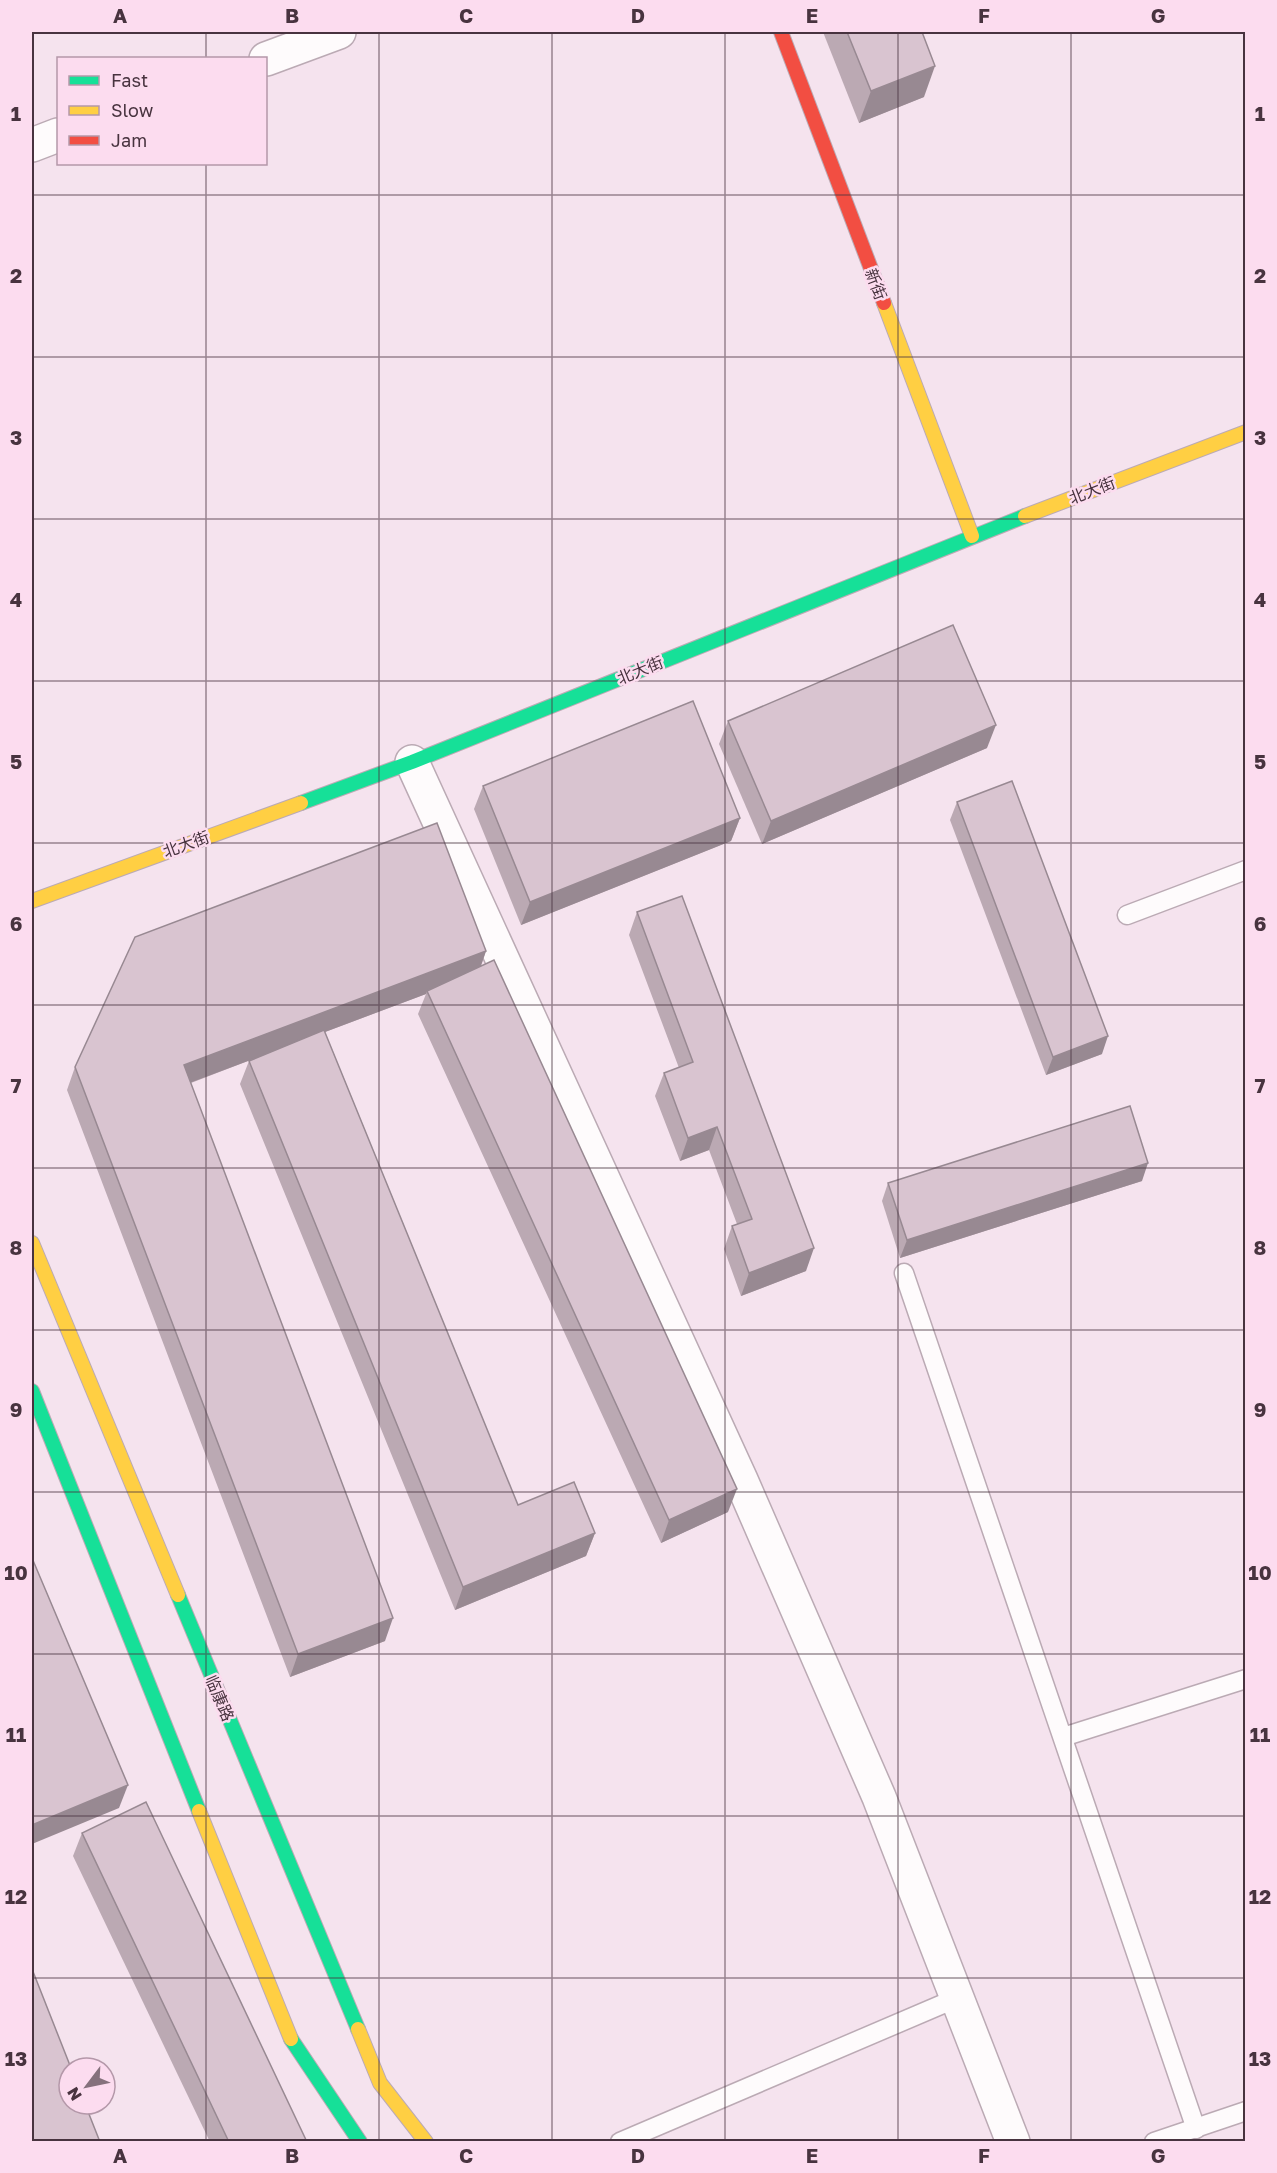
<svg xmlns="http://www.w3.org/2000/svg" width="1277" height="2173" font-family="'Golos Text','Noto Sans SC',sans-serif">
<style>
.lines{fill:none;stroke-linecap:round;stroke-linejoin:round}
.lane-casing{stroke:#bbaab4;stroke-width:21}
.street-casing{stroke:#bbaab4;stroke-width:36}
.fast-casing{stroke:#bbaab4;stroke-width:16}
.slow-casing{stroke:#bbaab4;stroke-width:16}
.jam-casing{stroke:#bbaab4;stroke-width:16}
.lane{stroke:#fefbfc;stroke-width:18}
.street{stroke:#fefbfc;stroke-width:33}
.fast{stroke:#16e098;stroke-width:14}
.slow{stroke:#ffcf43;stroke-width:14}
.jam{stroke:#f24e42;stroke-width:14}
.wall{fill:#bba9b3}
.shaded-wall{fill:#988992}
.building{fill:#d9c4d0;stroke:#988992;stroke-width:1.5}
.grid{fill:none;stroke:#48333f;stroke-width:1.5;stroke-opacity:0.55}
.labels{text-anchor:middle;stroke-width:5;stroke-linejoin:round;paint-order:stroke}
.street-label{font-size:16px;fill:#48333f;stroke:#fcdcef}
.neatline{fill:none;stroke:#48333f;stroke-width:2}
.grid-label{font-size:20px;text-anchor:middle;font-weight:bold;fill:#48333f}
</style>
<rect width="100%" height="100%" fill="#f5e3ee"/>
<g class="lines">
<g class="lane-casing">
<g id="lane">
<path d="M1127 915 1246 870"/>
<path d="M904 1273 1196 2129"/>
<path d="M1063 1737 1246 1679"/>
<path d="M620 2142 957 1998"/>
<path d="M1154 2142 1246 2111"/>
</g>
</g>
<g class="street-casing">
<g id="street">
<path d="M266 59 339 32"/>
<path d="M32 145 58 135"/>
<path d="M412 762 741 1480 879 1797 1013 2142"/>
</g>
</g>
<g class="fast-casing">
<g id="fast">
<path d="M301 803 412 762 1025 516"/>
<path d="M32 1391 199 1811"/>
<path d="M178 1595 358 2029"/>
<path d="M291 2039 360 2142"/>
</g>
</g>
<g class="slow-casing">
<g id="slow">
<path d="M884 303 972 536"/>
<path d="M1025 516 1246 432"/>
<path d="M32 901 301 803"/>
<path d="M32 1243 178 1595"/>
<path d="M199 1811 291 2039"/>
<path d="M358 2029 380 2083 426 2142"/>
</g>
</g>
<g class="jam-casing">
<path id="jam" d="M781 32 884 303"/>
</g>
<use href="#lane" class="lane"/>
<use href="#street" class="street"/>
<use href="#fast" class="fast"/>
<use href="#slow" class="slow"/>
<use href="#jam" class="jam"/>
</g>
<g class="wall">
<path d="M823 32H922L924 97 859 123Z"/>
<path d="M728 721 987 748 762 844 719 744Z"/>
<path d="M483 786 740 818 731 841 521 925 474 809Z"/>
<path d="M957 802 1102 1054 1046 1075 950 820Z"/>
<path d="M637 912 806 1271 741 1296 724 1249 732 1226 737 1224 709 1150 680 1161 655 1096 664 1073 679 1068 629 935Z"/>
<path d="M486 951 481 966 728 1512 661 1543 418 1014 426 994 325 1032 518 1505 595 1533 586 1556 455 1610 240 1084 249 1061 253 1059 191 1083 385 1641 290 1677 67 1090 75 1067Z"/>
<path d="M1142 1181 900 1258 882 1201 888 1183Z"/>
<path d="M82 1833 307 2142H210L73 1856Z"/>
</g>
<g class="shaded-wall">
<path d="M935 66 924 97 859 123 871 91Z"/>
<path d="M996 725 987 748 762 844 771 821Z"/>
<path d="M740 818 731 841 521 925 530 902Z"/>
<path d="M486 951 478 974 427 991 426 994 176 1088 184 1065Z"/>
<path d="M1108 1036 1102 1054 1046 1075 1053 1057Z"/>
<path d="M717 1127 709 1150 680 1161 688 1138Z"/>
<path d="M1148 1163 1142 1181 900 1258 907 1240Z"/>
<path d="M814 1248 806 1271 741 1296 749 1273Z"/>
<path d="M737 1489 728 1512 661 1543 669 1520Z"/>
<path d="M595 1533 586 1556 455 1610 463 1587Z"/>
<path d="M393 1618 385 1641 290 1677 298 1654Z"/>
<path d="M128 1785 119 1808 32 1844V1825Z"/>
</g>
<g class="building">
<path d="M847 32H922L935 66 871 91Z"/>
<path d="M953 625 996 725 771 821 728 721Z"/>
<path d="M693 701 740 818 530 902 483 786Z"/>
<path d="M1012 781 1108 1036 1053 1057 957 802Z"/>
<path d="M437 823 486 951 184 1065 393 1618 298 1654 75 1067 135 937Z"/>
<path d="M682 896 814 1248 749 1273 732 1226 752 1219 717 1127 688 1138 664 1073 693 1062 637 912Z"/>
<path d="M494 960 737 1489 669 1520 427 991Z"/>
<path d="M324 1030 518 1505 574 1482 595 1533 463 1587 249 1061Z"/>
<path d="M1130 1106 1148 1163 907 1240 888 1183Z"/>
<path d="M32 1558 128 1785 32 1825Z"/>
<path d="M146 1802 307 2142H229L82 1833Z"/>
<path d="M32 1969 71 2068H69V2104H85L100 2142H32Z"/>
</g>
<path class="grid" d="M206 32V58M379 32V2142M552 32V2142M725 32V2142M898 32V2142M1071 32V2142M206 164V2142M32 195H1246M32 357H1246M32 519H1246M32 681H1246M32 843H1246M32 1005H1246M32 1168H1246M32 1330H1246M32 1492H1246M32 1654H1246M32 1816H1246M32 1978H1246"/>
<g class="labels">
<g class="street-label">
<text transform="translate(876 284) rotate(69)" y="6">新街</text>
<text transform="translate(1092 490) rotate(-21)" y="6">北大街</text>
<text transform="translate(640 670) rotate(-22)" y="6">北大街</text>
<text transform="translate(186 844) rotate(-20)" y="6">北大街</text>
<text transform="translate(220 1698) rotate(67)" y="6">临康路</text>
</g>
</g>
<rect width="1277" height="2173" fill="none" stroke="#fcdcef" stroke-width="66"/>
<rect x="57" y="57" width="210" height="108" fill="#fcdcef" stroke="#b498a9" stroke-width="1.5"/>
<rect x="69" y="76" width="30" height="9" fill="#16e098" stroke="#b498a9" stroke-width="1.5"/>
<text x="111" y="87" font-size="18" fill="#48333f">Fast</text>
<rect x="69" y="106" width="30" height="9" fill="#ffcf43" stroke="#b498a9" stroke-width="1.5"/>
<text x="111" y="117" font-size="18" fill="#48333f">Slow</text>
<rect x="69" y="136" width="30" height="9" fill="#f24e42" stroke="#b498a9" stroke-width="1.5"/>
<text x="111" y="147" font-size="18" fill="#48333f">Jam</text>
<g transform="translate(87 2086) rotate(238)"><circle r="28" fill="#fcdcef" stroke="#b498a9" stroke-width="1.5"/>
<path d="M0-4.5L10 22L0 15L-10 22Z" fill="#85717c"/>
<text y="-9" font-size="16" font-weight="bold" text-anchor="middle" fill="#48333f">N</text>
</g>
<rect x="33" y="33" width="1211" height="2107" class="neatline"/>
<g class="grid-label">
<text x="120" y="23">A</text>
<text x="292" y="23">B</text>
<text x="466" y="23">C</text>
<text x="638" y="23">D</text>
<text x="812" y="23">E</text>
<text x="984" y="23">F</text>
<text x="1158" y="23">G</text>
<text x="16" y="121">1</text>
<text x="1260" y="121">1</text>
<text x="16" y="283">2</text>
<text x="1260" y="283">2</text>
<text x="16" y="445">3</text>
<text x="1260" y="445">3</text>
<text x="16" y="607">4</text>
<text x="1260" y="607">4</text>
<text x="16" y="769">5</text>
<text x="1260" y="769">5</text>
<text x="16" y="931">6</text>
<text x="1260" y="931">6</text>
<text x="16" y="1093">7</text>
<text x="1260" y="1093">7</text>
<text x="16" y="1255">8</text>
<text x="1260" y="1255">8</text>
<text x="16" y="1417">9</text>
<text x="1260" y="1417">9</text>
<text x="16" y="1580">10</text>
<text x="1260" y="1580">10</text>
<text x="16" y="1742">11</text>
<text x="1260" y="1742">11</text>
<text x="16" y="1904">12</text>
<text x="1260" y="1904">12</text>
<text x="16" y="2066">13</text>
<text x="1260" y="2066">13</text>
<text x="120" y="2163">A</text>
<text x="292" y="2163">B</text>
<text x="466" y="2163">C</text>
<text x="638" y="2163">D</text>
<text x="812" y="2163">E</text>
<text x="984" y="2163">F</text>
<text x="1158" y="2163">G</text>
</g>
</svg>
